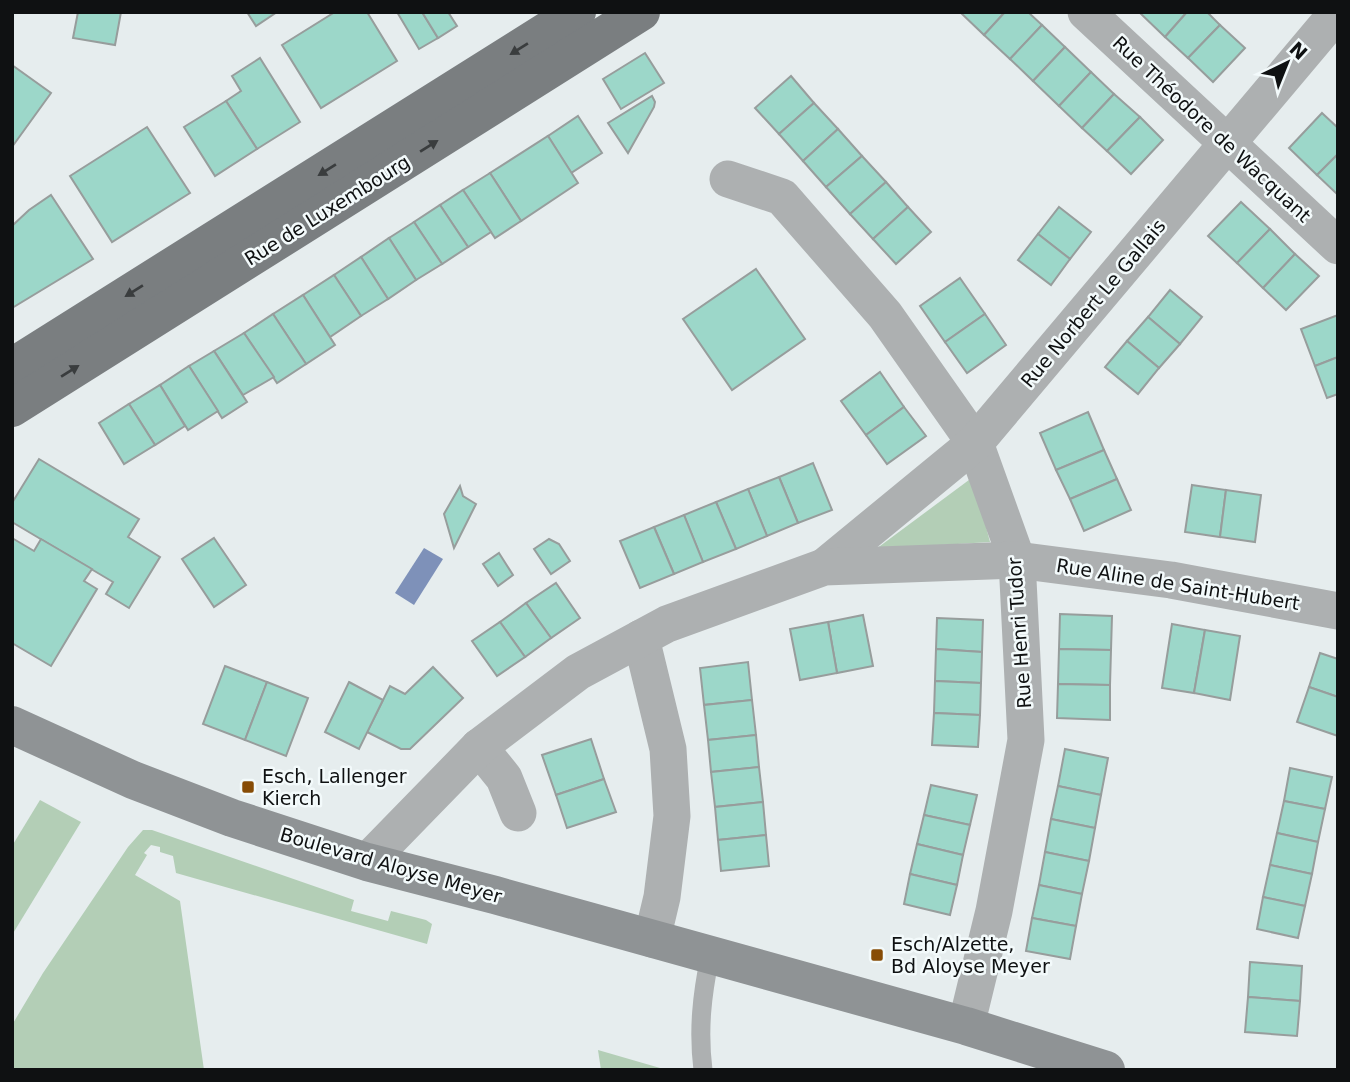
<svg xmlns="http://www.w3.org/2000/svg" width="1350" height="1082" font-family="'DejaVu Sans',sans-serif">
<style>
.green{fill:#b3ceb6}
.water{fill:#7e91b9}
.building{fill:#9cd7c9;stroke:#979d9c;stroke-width:2}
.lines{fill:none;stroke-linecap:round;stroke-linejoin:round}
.service{stroke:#adb0b1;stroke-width:19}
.minor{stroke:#adb0b1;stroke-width:37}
.secondary{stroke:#8f9395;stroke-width:38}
.primary{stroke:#7a7e80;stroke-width:38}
.oneway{fill:#3a3d3e}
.poi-dot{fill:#874c06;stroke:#f3fafb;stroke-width:2.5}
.labels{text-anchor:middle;stroke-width:5;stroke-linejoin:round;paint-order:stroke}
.street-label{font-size:19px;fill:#0f1112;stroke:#f3fafb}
.poi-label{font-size:19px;fill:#0f1112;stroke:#f3fafb;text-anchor:start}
</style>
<rect width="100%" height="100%" fill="#e6edee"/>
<g class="green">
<path d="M973 477 990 542 876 549Z"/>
<path d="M40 800 81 822 12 935V846Z"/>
<path d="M143 830H152L354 900 351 911 388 921 391 911 426 920 432 924 427 944 176 873 173 856 160 852V847L151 845 144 853 147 855 135 875 180 901 204 1070H12V1025L43 973 128 847Z"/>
<path d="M598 1050 667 1070H601Z"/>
</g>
<path class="water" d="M424 548 443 559 414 605 395 593Z"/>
<g class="building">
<path d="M78 12H121L115 45 73 38Z"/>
<path d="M247 12H277L256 26Z"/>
<path d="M335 12H367L397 61 321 108 282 45Z"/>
<path d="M397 12H422L438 38 419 49Z"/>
<path d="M422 12H448L457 26 438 38Z"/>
<path d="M960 12H1005L984 35Z"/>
<path d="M1005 12H1028L1042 25 1010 59 984 35Z"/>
<path d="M1139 12H1187L1165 37Z"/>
<path d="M1187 12H1207L1220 25 1188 58 1165 37Z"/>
<path d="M1042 25 1065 47 1033 81 1010 59Z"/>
<path d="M1220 25 1245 48 1213 82 1188 58Z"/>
<path d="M1065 47 1091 72 1059 106 1033 81Z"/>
<path d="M645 53 664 83 621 109 603 79Z"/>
<path d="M260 58 300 122 257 149 226 101 241 91 232 76Z"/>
<path d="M12 65 51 93 12 147Z"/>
<path d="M1091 72 1114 94 1082 128 1059 106Z"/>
<path d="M791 76 814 103 779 134 755 108Z"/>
<path d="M1114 94 1140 117 1107 151 1082 128Z"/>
<path d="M652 96 655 102 654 107 628 153 608 123Z"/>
<path d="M226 101 257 149 215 176 184 127Z"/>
<path d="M814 103 838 129 803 161 779 134Z"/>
<path d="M1322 113 1338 128V154L1317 175 1289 148Z"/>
<path d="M578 116 602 153 571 173 548 136Z"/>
<path d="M1140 117 1163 140 1131 174 1107 151Z"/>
<path d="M147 127 190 193 112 242 70 176Z"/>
<path d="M838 129 862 156 826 187 803 161Z"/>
<path d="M548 136 578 183 521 221 490 173Z"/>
<path d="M1338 154V195L1317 175Z"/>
<path d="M862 156 886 182 850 214 826 187Z"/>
<path d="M490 173 521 221 495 238 463 190Z"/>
<path d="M886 182 908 207 873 239 850 214Z"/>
<path d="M463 190 491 232 468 247 440 205Z"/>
<path d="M51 195 93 259 12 308V226L29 210Z"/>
<path d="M1241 202 1270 229 1237 263 1208 236Z"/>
<path d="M440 205 468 247 442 264 414 222Z"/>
<path d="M908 207 931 232 896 264 873 239Z"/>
<path d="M1059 207 1091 232 1070 259 1038 234Z"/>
<path d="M414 222 442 264 416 280 389 238Z"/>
<path d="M1270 229 1295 254 1263 288 1237 263Z"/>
<path d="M1038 234 1070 259 1051 285 1018 260Z"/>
<path d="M389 238 416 280 388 299 361 257Z"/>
<path d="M1295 254 1319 276 1286 310 1263 288Z"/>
<path d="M361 257 388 299 361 316 334 275Z"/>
<path d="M756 269 805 339 732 390 683 319Z"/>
<path d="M334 275 361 316 330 337 303 295Z"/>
<path d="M960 278 985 314 945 342 920 306Z"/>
<path d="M1170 290 1202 317 1180 344 1148 317Z"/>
<path d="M303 295 335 345 306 364 273 314Z"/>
<path d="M273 314 306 364 277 383 244 333Z"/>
<path d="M985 314 1006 345 967 373 945 342Z"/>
<path d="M1338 315V357L1315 366 1301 329Z"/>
<path d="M1148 317 1180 344 1159 368 1127 341Z"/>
<path d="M244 333 274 377 243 395 214 351Z"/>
<path d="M1127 341 1159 368 1138 394 1105 367Z"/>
<path d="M214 351 247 402 222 418 189 366Z"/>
<path d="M1338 357V394L1327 398 1315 366Z"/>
<path d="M189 366 218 411 188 430 160 385Z"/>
<path d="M880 372 904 407 866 435 841 401Z"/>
<path d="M160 385 185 426 155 445 129 404Z"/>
<path d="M129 404 155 445 124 464 99 423Z"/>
<path d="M904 407 926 436 887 464 866 435Z"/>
<path d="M1088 412 1104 450 1056 470 1040 433Z"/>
<path d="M1104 450 1117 479 1070 499 1056 470Z"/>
<path d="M39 459 139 519 128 537 160 557 129 608 106 594 113 582 12 522V503Z"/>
<path d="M813 463 832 510 798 523 779 477Z"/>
<path d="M779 477 798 523 767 536 748 489Z"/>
<path d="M1117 479 1131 510 1084 531 1070 499Z"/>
<path d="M1192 485 1226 490 1220 537 1185 532Z"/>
<path d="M460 486 463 496 476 504 454 548 444 514Z"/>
<path d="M748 489 767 536 736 549 716 502Z"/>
<path d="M1226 490 1261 495 1255 542 1220 537Z"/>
<path d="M716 502 736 549 703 562 684 515Z"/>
<path d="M684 515 703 562 674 574 654 527Z"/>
<path d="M654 527 674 574 640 588 620 541Z"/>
<path d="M12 538 34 551 41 539 92 569 84 581 97 589 51 666 12 643Z"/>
<path d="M214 538 246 585 214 607 182 559Z"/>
<path d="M549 539 559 544 570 561 551 574 534 549Z"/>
<path d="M499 553 513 575 498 586 483 564Z"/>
<path d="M556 583 580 618 551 638 526 603Z"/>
<path d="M526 603 551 638 525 657 500 622Z"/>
<path d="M1060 614 1112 616 1111 650 1059 649Z"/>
<path d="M863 615 873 666 837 673 828 622Z"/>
<path d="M937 618 983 620 982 652 936 649Z"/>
<path d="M500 622 525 657 497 676 472 641Z"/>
<path d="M828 622 837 673 800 680 790 629Z"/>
<path d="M1172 624 1205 630 1194 693 1162 688Z"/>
<path d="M1205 630 1240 636 1230 700 1194 693Z"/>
<path d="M936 649 982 652 981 683 935 681Z"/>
<path d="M1059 649 1111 650 1110 685 1058 684Z"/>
<path d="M1320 653 1338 659V697L1309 687Z"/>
<path d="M748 662 752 700 704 705 700 668Z"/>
<path d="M225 666 267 682 245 740 203 724Z"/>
<path d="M433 667 463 698 410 749H401L367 732 390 686 405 694Z"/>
<path d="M935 681 981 683 980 715 934 713Z"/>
<path d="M267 682 308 698 286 756 245 740Z"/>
<path d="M349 682 383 700 359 749 325 732Z"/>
<path d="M1058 684 1110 685V720L1057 718Z"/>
<path d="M1309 687 1338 697V736L1297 722Z"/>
<path d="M752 700 756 735 708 740 704 705Z"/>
<path d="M934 713 980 715 978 747 932 745Z"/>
<path d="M756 735 759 767 711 772 708 740Z"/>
<path d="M591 739 604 779 556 795 542 755Z"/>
<path d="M1065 749 1108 758 1101 795 1058 786Z"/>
<path d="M759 767 763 802 715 807 711 772Z"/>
<path d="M1290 768 1332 777 1325 809 1284 801Z"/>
<path d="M604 779 616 812 567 828 556 795Z"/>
<path d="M931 785 977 795 970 825 924 815Z"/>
<path d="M1058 786 1101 795 1095 828 1051 819Z"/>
<path d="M1284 801 1325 809 1318 842 1277 833Z"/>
<path d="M763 802 766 835 718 840 715 807Z"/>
<path d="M924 815 970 825 963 855 917 844Z"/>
<path d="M1051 819 1095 828 1089 861 1045 852Z"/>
<path d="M1277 833 1318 842 1312 874 1270 865Z"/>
<path d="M766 835 769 866 721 871 718 840Z"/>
<path d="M917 844 963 855 957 885 910 874Z"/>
<path d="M1045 852 1089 861 1082 894 1039 885Z"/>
<path d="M1270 865 1312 874 1305 906 1263 897Z"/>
<path d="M910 874 957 885 950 915 904 904Z"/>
<path d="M1039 885 1082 894 1076 926 1032 918Z"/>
<path d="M1263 897 1305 906 1298 938 1257 929Z"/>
<path d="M1032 918 1076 926 1070 959 1026 951Z"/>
<path d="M1250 962 1302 966 1300 1001 1248 997Z"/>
<path d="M1248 997 1300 1001 1297 1036 1245 1032Z"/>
</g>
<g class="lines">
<path class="service" d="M703 1070C698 1030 702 995 710 956"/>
<g class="minor">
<path d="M1086 12 1338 246"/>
<path d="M728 179 782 197 885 315 975 443 1017 560 1026 740 994 911 966 1026"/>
<path d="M824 567 975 443 1338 12"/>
<path d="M641 638 668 749 672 816 662 897 652 939"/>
<path d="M479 747 504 778 518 813"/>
<path d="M367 862 479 747 578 672 667 624 824 567 1017 560 1171 580 1338 611"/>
</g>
<path class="secondary" d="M12 725 133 780 232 818 367 862 495 895 966 1026 1106 1070"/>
<g class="primary">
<path d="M12 367 577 12"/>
<path d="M12 408 641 12"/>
</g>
</g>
<defs><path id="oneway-solid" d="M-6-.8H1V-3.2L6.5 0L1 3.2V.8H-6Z" transform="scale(1.75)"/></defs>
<g class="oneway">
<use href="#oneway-solid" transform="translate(519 49) rotate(148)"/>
<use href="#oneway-solid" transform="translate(429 146) rotate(-32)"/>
<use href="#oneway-solid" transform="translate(327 170) rotate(148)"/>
<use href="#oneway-solid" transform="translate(134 291) rotate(148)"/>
<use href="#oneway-solid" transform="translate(70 371) rotate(-32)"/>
</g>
<g class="poi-dot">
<rect x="241" y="780" width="14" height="14" rx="3.5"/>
<rect x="870" y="948" width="14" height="14" rx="3.5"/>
</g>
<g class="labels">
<g class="street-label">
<text transform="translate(1212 129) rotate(43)" y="7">Rue Théodore de Wacquant</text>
<text transform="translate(327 210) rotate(-32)" y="7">Rue de Luxembourg</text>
<text transform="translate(1093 303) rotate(-50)" y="7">Rue Norbert Le Gallais</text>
<text transform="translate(1178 584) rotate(9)" y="7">Rue Aline de Saint-Hubert</text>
<text transform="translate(1019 633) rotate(-94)" y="7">Rue Henri Tudor</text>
<text transform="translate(391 865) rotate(16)" y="7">Boulevard Aloyse Meyer</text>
</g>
<g class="poi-label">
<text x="262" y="783">Esch, Lallenger<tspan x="262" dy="22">Kierch</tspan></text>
<text x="891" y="951">Esch/Alzette,<tspan x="891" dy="22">Bd Aloyse Meyer</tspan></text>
</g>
</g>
<rect width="1350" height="1082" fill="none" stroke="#0f1112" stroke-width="28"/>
<g transform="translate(1287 63) rotate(43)" stroke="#f3fafb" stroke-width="5" paint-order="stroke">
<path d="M0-5L12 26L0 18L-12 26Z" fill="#0f1112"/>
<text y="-10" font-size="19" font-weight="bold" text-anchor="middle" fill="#0f1112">N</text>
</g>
</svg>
